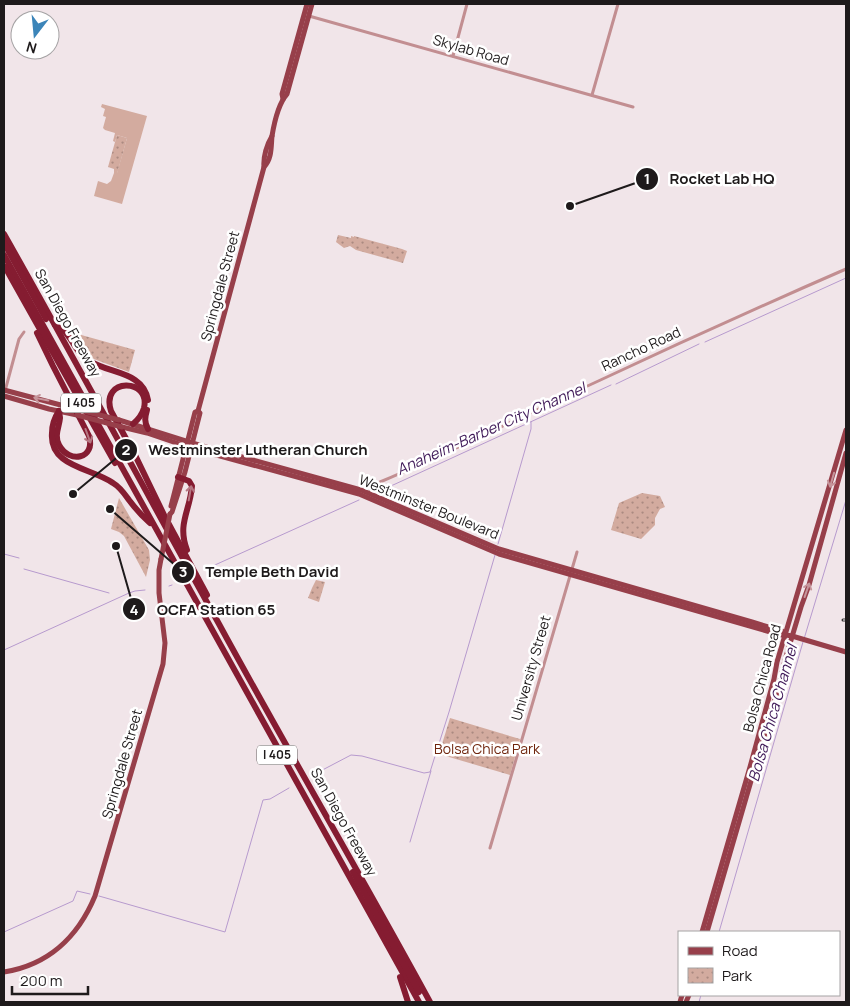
<svg xmlns="http://www.w3.org/2000/svg" width="850" height="1006" font-family="Manrope,sans-serif">
<style>
.grass{fill:#d3ab9f}
.park{fill:url(#park-dots)}
.lines{fill:none;stroke-linecap:round;stroke-linejoin:round}
.stream{stroke:#b79ace;stroke-width:1}
.minor{stroke:#c28e91;stroke-width:3}
.major{stroke:#973f4a;stroke-width:5}
.highway{stroke:#851c31;stroke-width:6}
.rail-casing{stroke:#383334;stroke-width:3}
.rail{stroke:#fff;stroke-width:1;stroke-dasharray:4;stroke-linecap:butt}
.major-bridge{stroke:#973f4a;stroke-width:5}
.oneway{stroke:#c6959b}
.oneway2{stroke:#b67783}
.labels{text-anchor:middle;stroke-width:5;stroke-linejoin:round;paint-order:stroke}
.shield{fill:#fff;stroke:#625f5f;stroke-width:1}
.shield-label{font-size:12px;font-weight:bold;fill:#1e1a1b}
.street-label{font-size:14px;fill:#1e1a1b;stroke:#fff}
.park-label{font-size:14px;fill:#6f250d;stroke:#fff}
.water-label{font-size:15px;font-style:italic;fill:#3f1958;stroke:#fff}
.leader{fill:none;stroke:#1e1a1b;stroke-width:2}
.callout-dot{fill:#1e1a1b;stroke:#fff;stroke-width:2}
.mark-label{font-size:15px;text-anchor:middle;font-weight:bold;fill:#fff}
.callout-label{font-size:15px;text-anchor:middle;font-weight:bold;fill:#1e1a1b;stroke:#fff;stroke-width:5;stroke-linejoin:round;paint-order:stroke}
</style>
<defs>
<pattern id="park-dots" width="8" height="8" patternUnits="userSpaceOnUse" patternTransform="scale(1.25)"><rect width="8" height="8" fill="#d3ab9f"/><path d="M2 2h.1M6 6h.1" fill="none" stroke="#ab8a81" stroke-width="1.8" stroke-linecap="round"/></pattern>
</defs>
<rect width="100%" height="100%" fill="#f1e5e9"/>
<path class="grass" d="M102 104 147 116 122 204 94 196 98 181 107 184 111 181 114 173H117L127 138 117 135 115 142 113 141 115 133 105 130 103 128 106 117 103 116 105 109 101 107Z"/>
<g class="park">
<path d="M117 135 127 138 117 174 114 173V169L108 167Z"/>
<path d="M338 235 351 238V236L354 237V236L402 249 407 251 403 263 356 250 350 246 344 248 336 242Z"/>
<path d="M67 331 135 350 129 372 91 358 83 352Z"/>
<path d="M642 493 660 496 665 507 660 509 655 518V525L641 539 611 530 619 503Z"/>
<path d="M119 498 149 550 150 560 146 577 124 536 119 532 111 529Z"/>
<path d="M316 580 325 582 319 602 308 598 312 588Z"/>
<path d="M450 718 520 739 510 775 439 754Z"/>
</g>
<g class="lines">
<g class="stream">
<path d="M705 342 846 278"/>
<path d="M616 384 699 344"/>
<path d="M380 491 611 385"/>
<path d="M498 544 531 429V422"/>
<path d="M4 554 19 558"/>
<path d="M24 569 109 593"/>
<path d="M206 569 359 500"/>
<path d="M169 586 172 585"/>
<path d="M804 639 846 500"/>
<path d="M4 650 129 593 135 591 145 590"/>
<path d="M311 776 351 755 362 756 424 773 430 772 449 712 495 555"/>
<path d="M410 842 431 771"/>
<path d="M99 896 225 932 263 800 270 799 289 788"/>
<path d="M4 932 73 901 77 891 90 894"/>
<path d="M719 932 803 642"/>
<path d="M699 1002 701 995"/>
</g>
<g class="minor">
<path d="M309 16 633 107"/>
<path d="M453 56 467 4"/>
<path d="M592 95 618 4"/>
<path d="M5 391 19 339 24 332"/>
<path d="M369 494 371 489 380 482C452 452 522 416 594 383 677 344 761 306 846 269"/>
<path d="M490 848 577 552"/>
</g>
<g class="major">
<path d="M283 99 282 94 307 4"/>
<path d="M264 167C272 159 271 147 272 136 274 124 279 103 287 94L312 4"/>
<path d="M4 390 72 408"/>
<path d="M4 396 49 409 77 415"/>
<path d="M198 411 264 167C263 157 267 144 272 136"/>
<path d="M119 420 192 443 361 490 499 549 752 622 782 631 786 635"/>
<path d="M122 427 147 433 191 448 359 494 499 554 781 635H786L792 636 846 652"/>
<path d="M171 506 195 412 198 411"/>
<path d="M170 514 172 512 185 472 200 413 198 411"/>
<path d="M702 932 750 767 774 679 777 662 846 430"/>
<path d="M707 932 779 685 785 660 801 607 809 585 846 453"/>
<path d="M4 972C48 965 78 937 95 896L163 664 165 643 159 593V570L161 559"/>
<path d="M680 1002 682 995"/>
<path d="M686 1002 689 995"/>
</g>
<g class="highway">
<path d="M4 234C77 363 147 494 219 624 288 751 361 875 430 1002"/>
<path d="M4 243 46 319"/>
<path d="M4 255 419 1002"/>
<path d="M5 267 115 463"/>
<path d="M55 325C58 327 62 329 65 332 75 343 75 352 90 361 109 374 143 371 148 400"/>
<path d="M37 333 53 366 89 436C96 459 69 464 59 445 54 435 59 428 60 418 60 417 59 412 59 411"/>
<path d="M147 410C145 417 144 422 148 429"/>
<path d="M59 411C55 417 52 425 52 433 49 467 92 468 113 483 120 487 124 493 129 500 135 508 142 516 150 523"/>
<path d="M133 424C139 419 142 415 144 408 151 378 100 377 111 411L136 457 165 517 207 595"/>
<path d="M178 477 189 481 192 486C190 511 177 524 187 550"/>
<path d="M353 872 419 992"/>
<path d="M400 977 408 1002"/>
</g>
<g class="rail-casing">
<path id="rail" d="M843 620H846"/>
</g>
<use href="#rail" class="rail"/>
<g class="major-bridge">
<path d="M72 408 119 420"/>
<path d="M77 415 122 427"/>
<path d="M161 559 170 514"/>
</g>
</g>
<defs><path id="oneway-shaft" d="M-6 0H5M1.5-3L5.5 0L1.5 3" fill="none" stroke-width="1.6" stroke-linecap="round" stroke-linejoin="round" transform="scale(1.25)"/></defs>
<g class="oneway">
<use href="#oneway-shaft" transform="translate(41 399) rotate(-168)"/>
<use href="#oneway-shaft" transform="translate(832 480) rotate(106)"/>
<use href="#oneway-shaft" transform="translate(807 590) rotate(-71)"/>
</g>
<g class="oneway2">
<use href="#oneway-shaft" transform="translate(88 436) rotate(70)"/>
<use href="#oneway-shaft" transform="translate(190 493) rotate(-80)"/>
</g>
<g class="labels">
<g class="shield">
<rect x="61" y="393.5" width="40" height="19" rx="4"/>
<rect x="257" y="745.5" width="40" height="19" rx="4"/>
</g>
<g class="shield-label">
<text x="81" y="407">I 405</text>
<text x="277" y="759">I 405</text>
</g>
<g class="street-label">
<text transform="translate(471 50) rotate(16)" y="5">Skylab Road</text>
<text transform="translate(220 286) rotate(-75)" y="5">Springdale Street</text>
<text transform="translate(68 323) rotate(61)" y="5">San Diego Freeway</text>
<text transform="translate(641 349) rotate(-25)" y="5">Rancho Road</text>
<text transform="translate(429 507) rotate(22)" y="5">Westminster Boulevard</text>
<text transform="translate(531 668) rotate(-74)" y="5">University Street</text>
<text transform="translate(762 678) rotate(-75)" y="5">Bolsa Chica Road</text>
<text transform="translate(122 764) rotate(-74)" y="5">Springdale Street</text>
<text transform="translate(344 822) rotate(61)" y="5">San Diego Freeway</text>
</g>
<g class="park-label">
<text x="487" y="754">Bolsa Chica Park</text>
</g>
<g class="water-label">
<text transform="translate(491 429) rotate(-24)" y="5">Anaheim-Barber City Channel</text>
<text transform="translate(773 713) rotate(-74)" y="5">Bolsa Chica Channel</text>
</g>
</g>
<path class="leader" d="M570 206L647 179M73 494L126 450M110 509L183 572M116 546L134 609"/>
<g class="callout-dot">
<circle cx="570" cy="206" r="5"/>
<circle cx="73" cy="494" r="5"/>
<circle cx="110" cy="509" r="5"/>
<circle cx="116" cy="546" r="5"/>
<circle cx="647" cy="179" r="12"/>
<circle cx="126" cy="450" r="12"/>
<circle cx="183" cy="572" r="12"/>
<circle cx="134" cy="609" r="12"/>
</g>
<g class="mark-label">
<text x="647" y="184">1</text>
<text x="126" y="455">2</text>
<text x="183" y="577">3</text>
<text x="134" y="615">4</text>
</g>
<g class="callout-label">
<text x="722" y="184">Rocket Lab HQ</text>
<text x="258" y="455">Westminster Lutheran Church</text>
<text x="272" y="577">Temple Beth David</text>
<text x="216" y="615">OCFA Station 65</text>
</g>
<rect width="850" height="1006" fill="none" stroke="#1e1a1b" stroke-width="10"/>
<rect x="678" y="931" width="162" height="65" fill="#ffffff" stroke="#a5a3a4"/>
<rect x="688" y="947" width="25" height="8" fill="#973f4a" stroke="#a5a3a4"/>
<text x="722" y="956" font-size="15" fill="#1e1a1b">Road</text>
<rect x="688" y="968" width="25" height="15" fill="url(#park-dots)" stroke="#a5a3a4"/>
<text x="722" y="981" font-size="15" fill="#1e1a1b">Park</text>
<g transform="translate(35 35) rotate(196)"><circle r="24" fill="#ffffff" stroke="#a5a3a4"/>
<path d="M0-4L9 19L0 12L-9 19Z" fill="#3c85b9"/>
<text y="-8" font-size="14" font-weight="bold" text-anchor="middle" fill="#1e1a1b">N</text>
</g>
<path d="M12 986v8h76v-8" fill="none" stroke="#1e1a1b" stroke-width="2.5"/>
<text x="20" y="986" font-size="15" fill="#1e1a1b" stroke="#ffffff" stroke-width="4" paint-order="stroke">200 m</text>
</svg>
